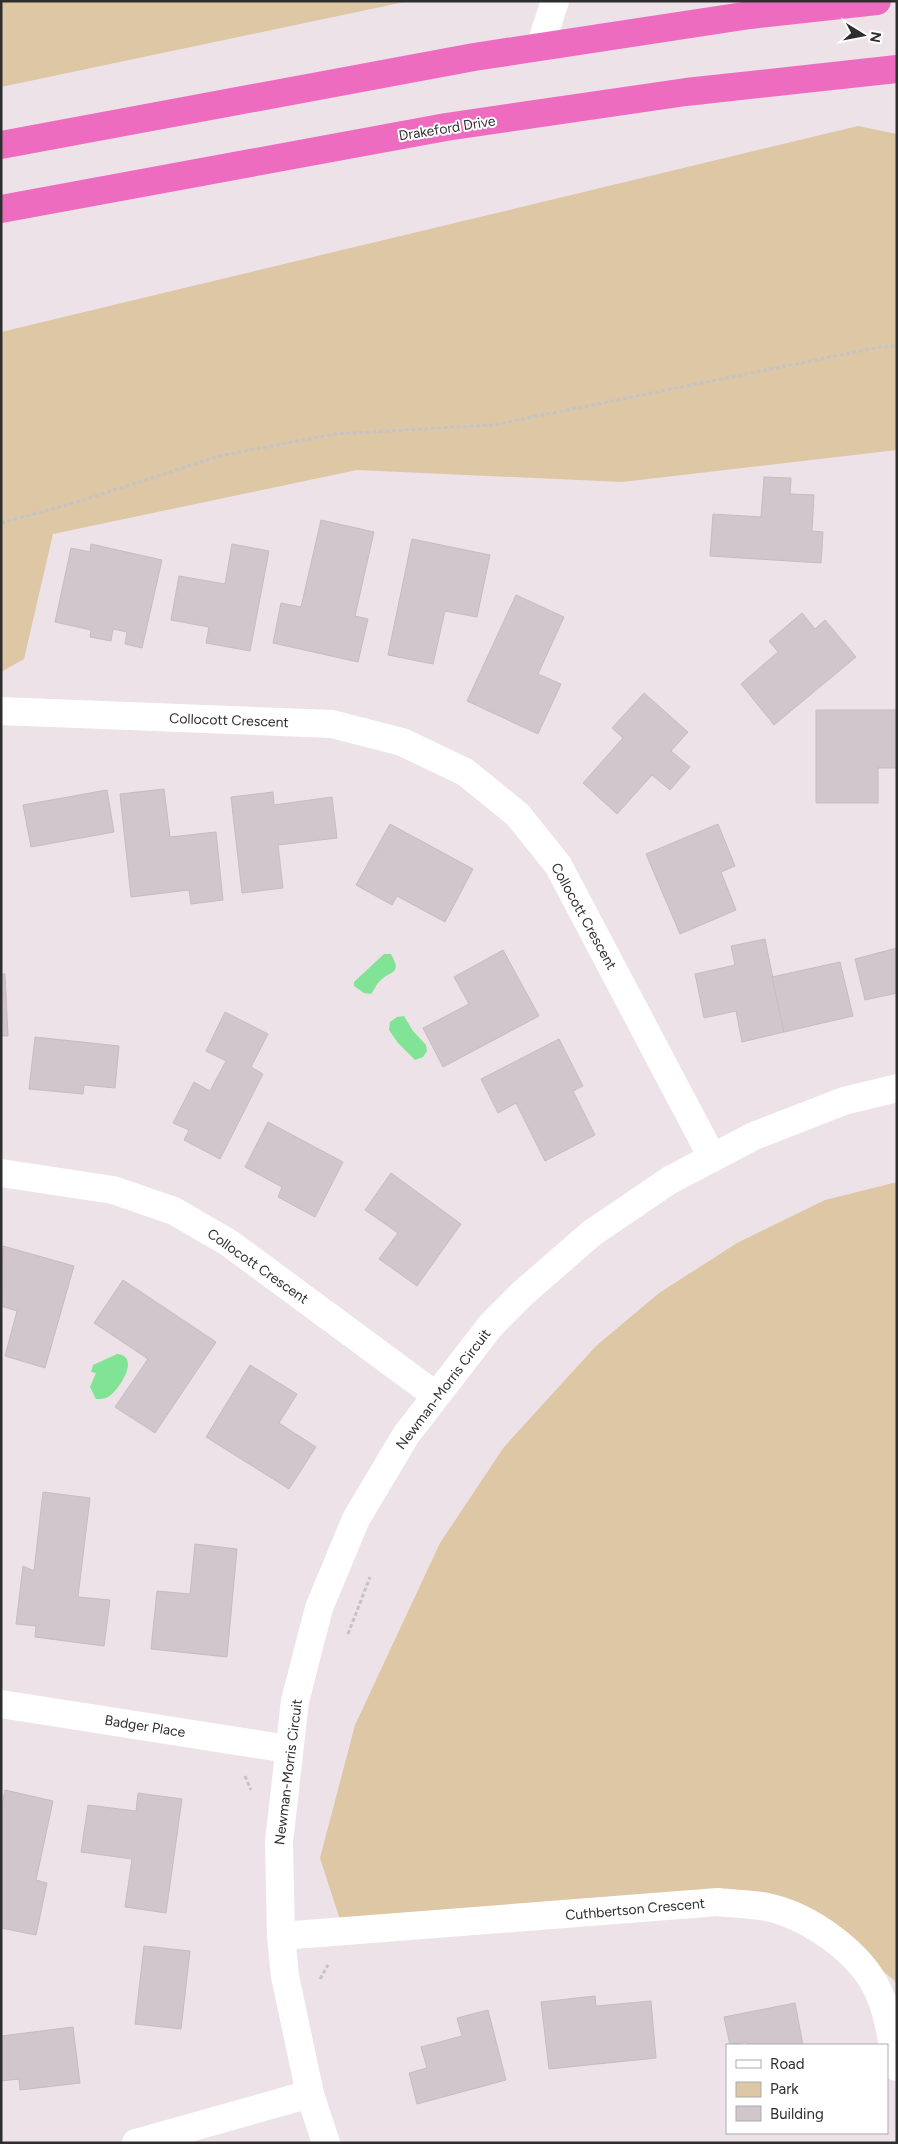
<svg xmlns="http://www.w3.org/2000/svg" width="898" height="2144" font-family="Figtree,sans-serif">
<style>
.green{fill:#dec7a5}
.water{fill:#81e395}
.building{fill:#d0c6cb;stroke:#c9bbc1}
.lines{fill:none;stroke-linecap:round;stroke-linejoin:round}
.path{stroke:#c4c4c4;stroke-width:3;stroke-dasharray:4 2.5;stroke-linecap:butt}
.minor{stroke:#fff;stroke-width:28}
.highway{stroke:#ee6cbf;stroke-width:28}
.labels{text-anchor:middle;stroke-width:4;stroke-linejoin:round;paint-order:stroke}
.street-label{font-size:14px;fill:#2e2e2e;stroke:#fff}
</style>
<rect width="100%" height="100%" fill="#ede2e8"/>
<g class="green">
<path d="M1 1H409L1 87Z"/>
<path d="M858 126 897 134V450L622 482 357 470 53 534 24 659 1 672V332Z"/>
<path d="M897 1182V1985L894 1980 842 1939 732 1904 344 1932 320 1858 355 1725 440 1543 504 1447 596 1346 659 1293 737 1243 825 1200Z"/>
</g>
<g class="water">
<path d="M384 954H391C402 974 392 970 381 980 376 984 375 989 371 994L364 993 354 986V982Z"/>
<path d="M404 1016 413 1031 426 1045 427 1051 423 1057 415 1060 398 1043 389 1030 390 1022 397 1017Z"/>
<path d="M117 1354C142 1356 118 1392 108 1397 104 1399 100 1399 96 1399L90 1387 96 1373 91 1372 93 1365Z"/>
</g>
<g class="building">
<path d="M764 477 791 478 790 494 814 495 812 531 823 532 821 563 710 556 713 514 761 517Z"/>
<path d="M321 520 374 532 355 616 368 619 358 662 273 643 281 603 301 607Z"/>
<path d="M412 539 490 555 477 617 445 611 433 664 388 655Z"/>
<path d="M91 544 162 560 142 648 125 644 127 632 113 629 111 641 90 637 91 630 55 622 71 548 90 552Z"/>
<path d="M232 544 269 551 250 651 206 643 209 627 171 620 179 576 225 584Z"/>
<path d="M516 595 564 617 538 674 561 684 538 734 467 701Z"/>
<path d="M802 613 815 629 825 620 856 657 774 725 741 684 778 652 769 641Z"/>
<path d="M644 693 688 732 671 751 690 767 670 790 652 775 617 814 583 783 623 738 612 728Z"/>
<path d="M816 710H897V768H878V803H816Z"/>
<path d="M164 789 170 837 216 832 223 900 191 904 189 890 131 897 120 794Z"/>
<path d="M107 790 114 832 31 847 23 805Z"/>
<path d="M273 792 274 805 332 797 337 838 278 845 283 888 242 893 231 797Z"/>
<path d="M390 824 473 869 445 922 397 896 392 905 356 885Z"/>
<path d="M718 824 735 866 721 872 736 910 680 934 646 854Z"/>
<path d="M765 939 784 1032 742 1042 736 1011 704 1018 695 974 735 965 731 946Z"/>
<path d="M897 948V993L865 1000 855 959Z"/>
<path d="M503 950 539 1016 443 1067 423 1028 469 1004 454 977Z"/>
<path d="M840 962 853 1016 784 1032 772 977Z"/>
<path d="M1 974H5L8 1036H1Z"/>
<path d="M225 1012 268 1034 251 1067 263 1074 220 1159 184 1140 189 1130 173 1123 194 1082 210 1091 226 1061 206 1051Z"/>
<path d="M35 1037 119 1046 115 1088 84 1085 83 1094 29 1089Z"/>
<path d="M559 1039 583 1086 573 1091 595 1135 545 1161 516 1103 498 1113 481 1079Z"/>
<path d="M268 1122 343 1162 315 1217 278 1197 282 1187 245 1167Z"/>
<path d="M391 1173 461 1224 417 1286 379 1259 398 1233 365 1210Z"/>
<path d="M3 1246 74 1266 45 1368 5 1356 17 1311 1 1306Z"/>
<path d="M123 1280 216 1342 155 1433 115 1407 148 1359 94 1323Z"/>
<path d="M250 1365 297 1394 279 1423 316 1447 289 1489 206 1437Z"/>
<path d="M43 1492 90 1498 78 1597 110 1600 104 1646 35 1637 36 1626 16 1624 23 1566 34 1571Z"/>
<path d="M195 1544 237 1549 227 1657 151 1649 157 1591 190 1594Z"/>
<path d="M5 1790 53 1801 36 1880 47 1883 36 1935 1 1928V1810Z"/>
<path d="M138 1793 182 1799 166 1913 125 1907 132 1859 81 1852 88 1805 136 1811Z"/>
<path d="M144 1946 190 1951 181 2029 135 2024Z"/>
<path d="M595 1996 596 2006 651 2001 656 2058 549 2069 541 2002Z"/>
<path d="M795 2003 803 2045H748L747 2042 730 2045 724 2017Z"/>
<path d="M488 2010 506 2080 417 2104 409 2073 427 2068 421 2047 462 2036 457 2018Z"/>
<path d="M73 2027 80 2083 20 2090 19 2079 1 2081V2036Z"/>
</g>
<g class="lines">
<g class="path">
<path d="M1 523 74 503 219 456 335 434 493 425 880 347 897 346"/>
<path d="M348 1634 370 1577"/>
<path d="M245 1776 251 1790"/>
<path d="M320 1979 328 1965"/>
</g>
<g class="minor">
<path d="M540 47 555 1"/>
<path d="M1 711 332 724 402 742 465 772 518 815 558 865 712 1157"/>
<path d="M1 1173 113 1190 174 1211 229 1243 435 1395"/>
<path d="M1 1704 288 1749"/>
<path d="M281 1936 718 1902C734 1904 751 1904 767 1907 809 1916 862 1953 879 1993 889 2016 892 2042 897 2067"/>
<path d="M136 2143 310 2094"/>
<path d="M326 2143 310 2094 285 1976 281 1936 279 1842 295 1701 319 1608 356 1519 406 1435 491 1325 523 1293 592 1233 670 1180 754 1136 844 1101 897 1088"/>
</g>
<g class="highway">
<path d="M1 145 474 57 750 15 877 1"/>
<path d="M1 209 446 127 686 92 897 69"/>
</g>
</g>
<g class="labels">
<g class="street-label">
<text transform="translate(447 128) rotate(-9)" y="5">Drakeford Drive</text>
<text transform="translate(229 720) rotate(2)" y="5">Collocott Crescent</text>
<text transform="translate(584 916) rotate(61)" y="5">Collocott Crescent</text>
<text transform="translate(258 1266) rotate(35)" y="5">Collocott Crescent</text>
<text transform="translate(443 1389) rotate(-53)" y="5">Newman-Morris Circuit</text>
<text transform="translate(145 1726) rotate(9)" y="5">Badger Place</text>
<text transform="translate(288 1772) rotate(-83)" y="5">Newman-Morris Circuit</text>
<text transform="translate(635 1909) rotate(-5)" y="5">Cuthbertson Crescent</text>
</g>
</g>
<rect width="898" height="2144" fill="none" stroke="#2e2e2e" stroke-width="5"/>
<rect x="726" y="2044" width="162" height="90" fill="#ffffff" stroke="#ababab"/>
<rect x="736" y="2060" width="25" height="8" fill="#ffffff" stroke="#ababab"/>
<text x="770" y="2069" font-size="15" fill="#2e2e2e">Road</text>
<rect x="736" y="2082" width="25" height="15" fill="#dec7a5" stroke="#ababab"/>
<text x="770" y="2094" font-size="15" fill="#2e2e2e">Park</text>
<rect x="736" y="2106" width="25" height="15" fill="#d0c6cb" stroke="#ababab"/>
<text x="770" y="2119" font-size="15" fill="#2e2e2e">Building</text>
<g transform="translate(863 35) rotate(100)" stroke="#ffffff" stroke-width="4" paint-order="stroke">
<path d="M0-4L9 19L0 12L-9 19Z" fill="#2e2e2e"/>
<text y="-8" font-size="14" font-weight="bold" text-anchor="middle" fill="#2e2e2e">N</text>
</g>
</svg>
